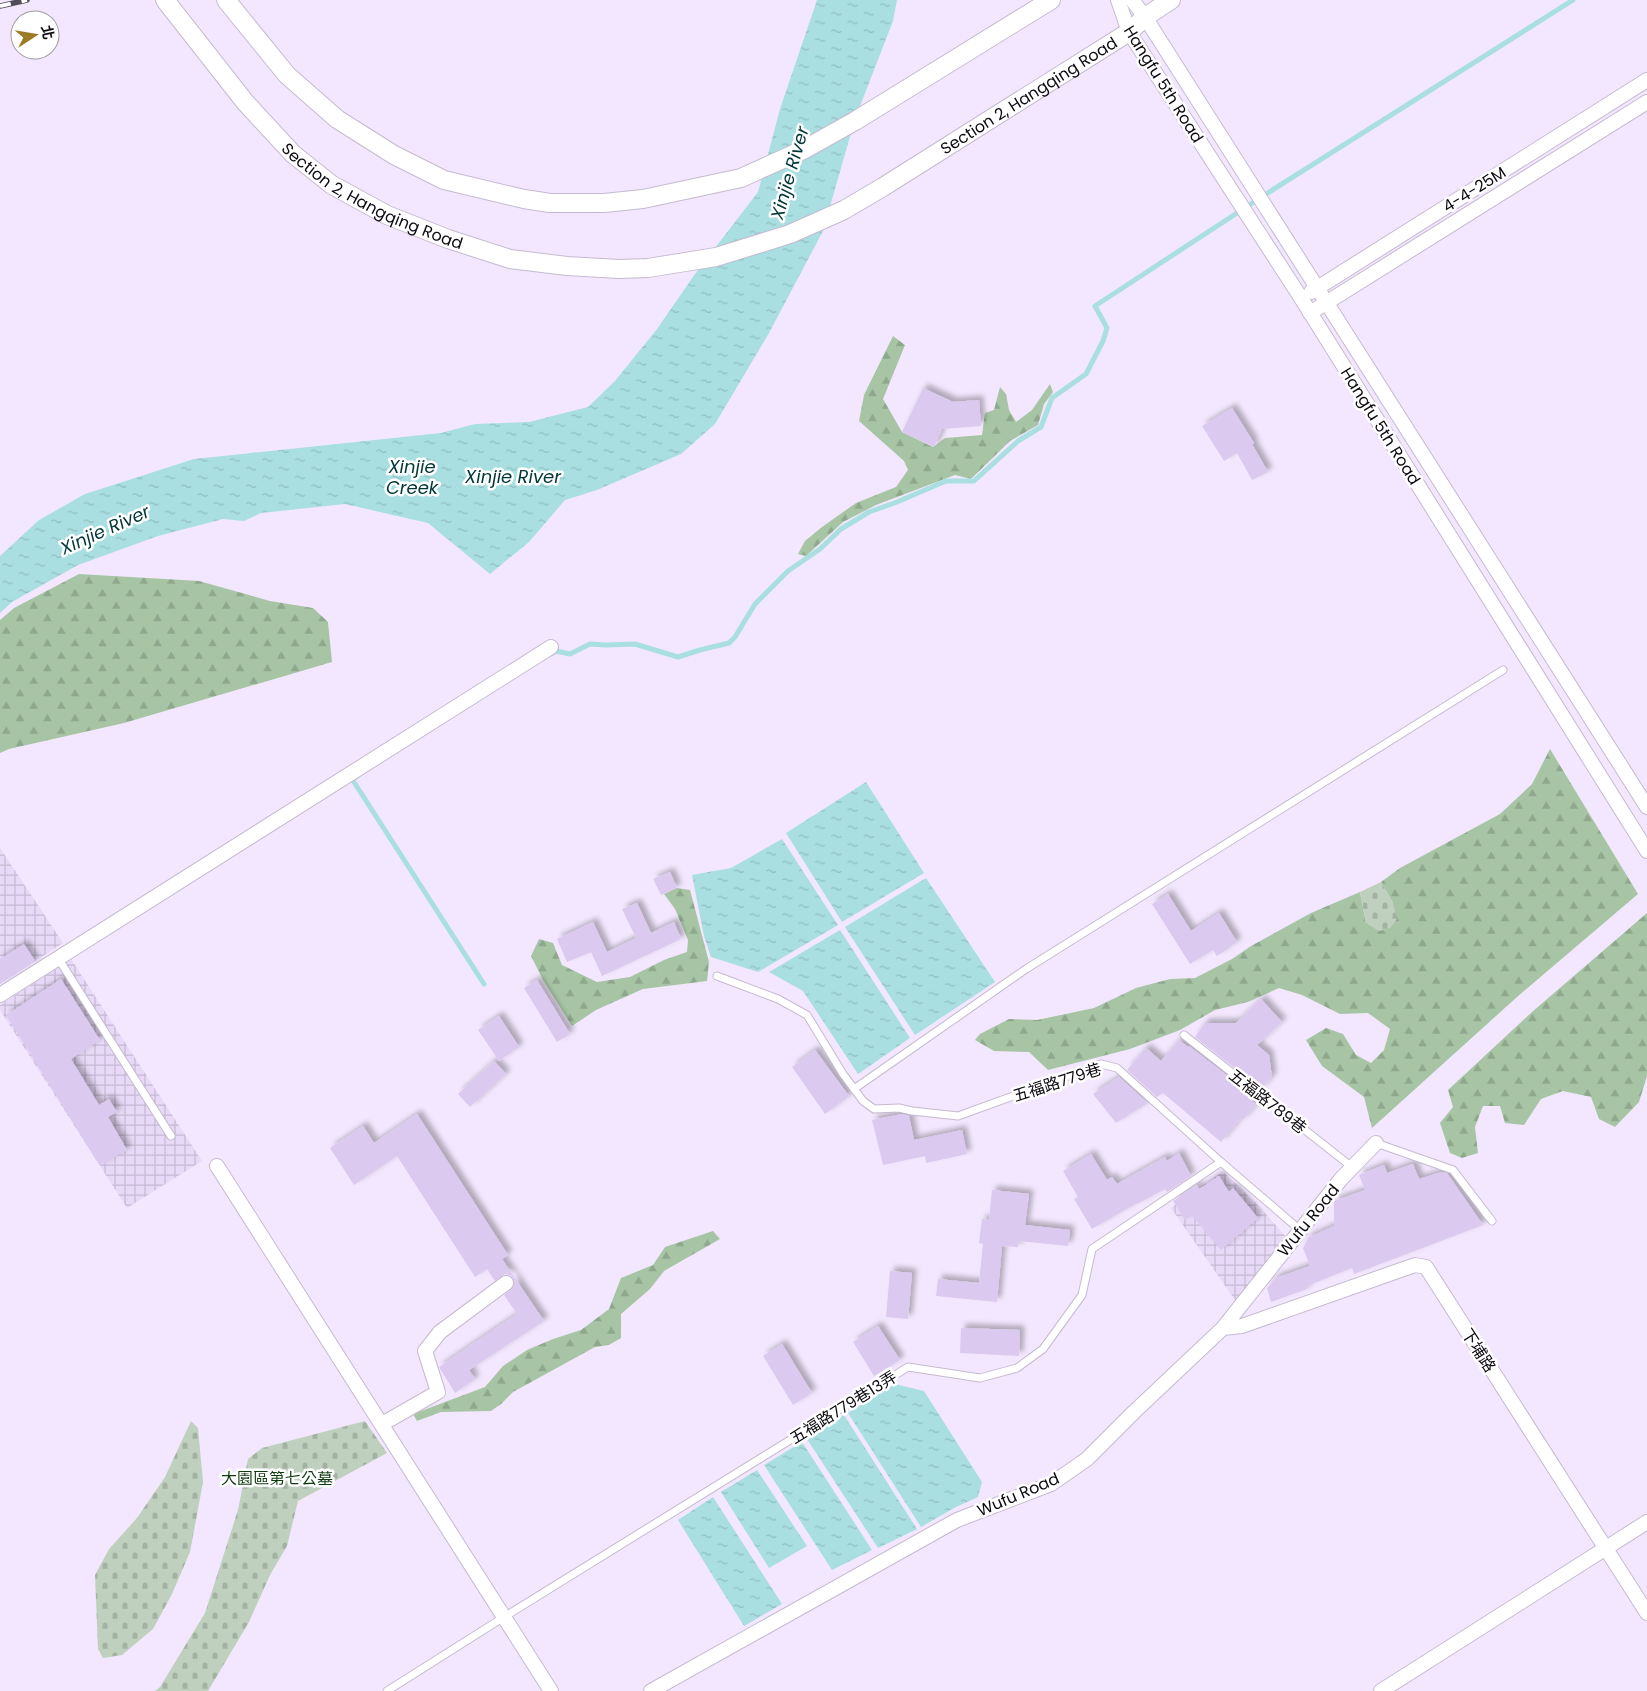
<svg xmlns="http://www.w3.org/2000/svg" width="1647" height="1691" font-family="Poppins,'Noto Sans TC',sans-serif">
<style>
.industrial{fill:url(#industrial-grid)}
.forest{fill:url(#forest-firs)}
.cemetery{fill:url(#cemetery-stones)}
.water{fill:url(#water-ripples)}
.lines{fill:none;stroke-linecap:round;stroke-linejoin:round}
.stream{stroke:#a9dfe1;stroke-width:5}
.building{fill:#dcc9ef;filter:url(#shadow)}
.service-casing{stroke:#c5bad0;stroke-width:9}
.minor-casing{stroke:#c5bad0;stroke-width:16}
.tertiary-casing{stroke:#c5bad0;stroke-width:20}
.service{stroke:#fff;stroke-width:7}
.minor{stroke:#fff;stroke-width:14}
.tertiary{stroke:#fff;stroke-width:18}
.rail-casing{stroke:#514c58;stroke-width:5.5}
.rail{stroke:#fff;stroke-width:4;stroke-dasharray:11;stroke-linecap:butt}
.labels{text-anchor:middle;stroke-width:5;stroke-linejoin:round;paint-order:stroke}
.street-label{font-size:16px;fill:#0d0a11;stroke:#fff}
.park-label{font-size:16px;fill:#0f3b10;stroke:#fff}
.water-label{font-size:18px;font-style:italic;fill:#013739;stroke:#fff}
</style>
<defs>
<pattern id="industrial-grid" width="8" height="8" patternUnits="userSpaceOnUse" patternTransform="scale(1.25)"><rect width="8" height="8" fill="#e7d9f7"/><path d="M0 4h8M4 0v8" fill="none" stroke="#c5b9d3"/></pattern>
<pattern id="forest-firs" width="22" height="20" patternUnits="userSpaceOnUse" patternTransform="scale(1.25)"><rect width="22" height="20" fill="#a7c5a5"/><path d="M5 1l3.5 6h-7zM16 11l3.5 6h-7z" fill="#8fa88d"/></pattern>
<pattern id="cemetery-stones" width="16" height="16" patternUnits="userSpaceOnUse" patternTransform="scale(1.25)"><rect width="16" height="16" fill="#bfd1be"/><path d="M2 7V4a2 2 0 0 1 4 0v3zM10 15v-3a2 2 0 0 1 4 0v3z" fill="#a3b2a2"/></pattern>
<pattern id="water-ripples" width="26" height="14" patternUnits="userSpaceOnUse" patternTransform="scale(1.25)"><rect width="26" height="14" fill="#a9dfe1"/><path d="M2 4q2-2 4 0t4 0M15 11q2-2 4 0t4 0" fill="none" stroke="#90bec0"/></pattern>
<filter id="shadow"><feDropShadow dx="4.5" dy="-4.5" stdDeviation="2.5" flood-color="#0004"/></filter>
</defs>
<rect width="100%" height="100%" fill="#f2e7fe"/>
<g class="industrial">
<path d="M0 848 63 943 0 984Z"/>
<path d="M71 959 202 1161 127 1208 0 1010V1005Z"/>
<path d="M1223 1171 1257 1204 1287 1238 1235 1300 1171 1208Z"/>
</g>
<g class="forest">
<path d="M893 336 905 345 883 399 902 432 933 447 945 438 982 435 985 413 994 410 1000 387 1006 394 1009 410 1016 422 1032 410 1050 384 1053 392 1044 404 1038 425 1010 441 971 479 955 475 876 505 843 522 806 556 798 554 805 541 822 527 856 503 896 487 908 470 904 461 859 421 864 395Z"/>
<path d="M79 574 199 581 270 601 313 608 328 622 332 662 124 723 9 749 0 753V620L14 608Z"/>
<path d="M1550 749 1638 894 1517 997 1372 1128 1364 1097 1322 1066 1306 1040 1326 1028 1343 1034 1356 1055 1371 1063 1384 1050 1390 1029 1368 1013 1340 1014 1302 995 1279 988 1248 1002 1215 1010 1180 1030 1130 1049 1048 1070 1029 1052 994 1051 975 1040 980 1034 1009 1019 1037 1020 1094 1008 1136 988 1170 979 1195 978 1232 959 1251 946 1311 913 1360 892 1366 923 1393 903 1381 882 1400 868 1500 814 1532 784Z"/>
<path d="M677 888 690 890 709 962 707 981 643 989 596 1010 572 1026 543 980 531 956 539 939 553 943 562 965 597 982 630 977 664 960 687 952 688 940 675 909 664 894Z"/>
<path d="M1647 913V1076L1639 1102 1615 1127 1599 1119 1591 1097 1563 1091 1541 1099 1524 1125 1505 1123 1500 1106H1483L1475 1127 1478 1153 1462 1158 1450 1153 1440 1123 1453 1107 1448 1090 1532 1012Z"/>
<path d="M713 1231 720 1239 664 1271 650 1289 621 1314V1338L609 1345 595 1347 513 1392 501 1404 491 1411 441 1412 417 1421 413 1414 485 1387 503 1366 527 1350 553 1339 581 1330 609 1309 621 1278 653 1265 665 1247Z"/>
</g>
<g class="cemetery">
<path d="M1381 882 1393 903 1397 919 1390 928 1379 931 1366 923 1360 892Z"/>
<path d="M191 1421 198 1428 203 1482 190 1552 172 1594 153 1629 122 1655 103 1658 98 1649 95 1575 109 1549 137 1518 165 1477Z"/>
<path d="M365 1421 387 1453 298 1501 287 1546 270 1575 249 1622 208 1691H155L160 1687 205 1613 238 1510 248 1459 262 1448Z"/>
</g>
<g class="water">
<path d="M817 0H897L893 21 855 119 823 231 769 333 715 424 681 454 597 490 565 500 529 542 490 574 428 523 345 504 261 513 244 521 223 519 158 536 78 565 12 602 0 613V556L39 520 85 494 194 459 441 433 475 424 529 422 588 407 615 381 657 329 695 274 758 192 780 109Z"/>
<path d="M866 782 924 873 842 922 786 833Z"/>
<path d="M782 839 838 925 758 972 711 957 704 936 692 875 731 868Z"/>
<path d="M926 878 995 982 915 1035 845 927Z"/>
<path d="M840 930 910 1038 858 1074 803 991 769 972Z"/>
<path d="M895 1384 924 1391 982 1482 978 1497 956 1507 921 1527 848 1413Z"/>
<path d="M844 1415 917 1529 878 1548 807 1439Z"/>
<path d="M802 1442 872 1550 832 1570 764 1465Z"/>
<path d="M757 1470 807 1546 769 1568 721 1492Z"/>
<path d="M713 1497 782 1604 744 1626 678 1520Z"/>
</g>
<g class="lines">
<g class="stream">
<path d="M551 654 556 651 570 654 590 644 606 645 635 644 678 657 700 650 729 643 735 637 755 604 788 571 820 549 841 529 869 512 897 502 946 481H974L1018 441 1041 427 1052 398 1086 374 1103 341 1107 328 1095 306 1266 194 1573 0"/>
<path d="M356 777 352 779 484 984"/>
</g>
</g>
<g class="building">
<path d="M923 388 953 402 979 400 981 426 942 429 934 447 902 432Z"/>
<path d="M1232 408 1254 443 1252 444 1268 472 1252 480 1237 453 1224 461 1202 426Z"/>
<path d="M670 872 677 888 661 895 653 879Z"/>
<path d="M1168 894 1191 931 1219 913 1237 942 1217 956 1213 950 1190 964 1152 904Z"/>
<path d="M637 903 651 933 674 922 681 939 602 976 591 952 567 962 557 939 593 922 607 952 636 938 622 909Z"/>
<path d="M24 944 35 961 0 984V959Z"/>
<path d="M61 979 100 1040 71 1059 99 1105 109 1099 117 1112 108 1117 127 1150 100 1166 6 1015Z"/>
<path d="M537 980 570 1034 557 1042 524 988Z"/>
<path d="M1261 999 1282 1022 1257 1045 1269 1055 1272 1077 1261 1089 1195 1037 1205 1023H1236Z"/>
<path d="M499 1016 519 1047 499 1061 478 1030Z"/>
<path d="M1179 1040 1188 1047 1189 1046 1255 1097 1252 1101 1256 1104 1243 1120 1241 1118 1221 1142 1163 1093 1157 1097 1127 1070 1146 1048 1161 1061Z"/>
<path d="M815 1050 849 1096 825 1114 792 1067Z"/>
<path d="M494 1061 506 1074 470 1107 458 1094Z"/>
<path d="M1119 1077 1148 1103 1116 1123 1093 1094Z"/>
<path d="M417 1114 508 1255 502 1259 544 1321 469 1370 475 1379 455 1393 439 1367 517 1314 504 1295 514 1287 513 1278 510 1275 505 1274 495 1281 487 1269 475 1277 397 1156 354 1185 330 1148 363 1126 374 1143Z"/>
<path d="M902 1114 909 1116 914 1140 962 1130 967 1154 926 1163 925 1156 883 1165 872 1120Z"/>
<path d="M1179 1153 1191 1176 1167 1192 1165 1189 1137 1204V1203L1092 1229 1074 1199 1078 1197 1063 1171 1091 1154 1107 1180 1112 1177 1117 1184 1165 1157 1167 1161Z"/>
<path d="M1413 1164 1419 1179 1442 1172 1447 1173 1483 1225 1354 1274 1352 1268 1307 1286V1289L1271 1302 1267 1288 1276 1278 1310 1266 1303 1248 1309 1237 1334 1226V1201L1365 1190 1359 1175 1384 1165 1387 1173Z"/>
<path d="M1219 1176 1229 1192 1233 1188 1258 1218 1221 1250 1192 1216 1185 1220 1173 1201 1197 1185 1199 1189Z"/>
<path d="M992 1190 1029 1194 1025 1225 1070 1230 1068 1246 1019 1241 1018 1247 1002 1246 997 1302 936 1296 938 1279 979 1283 983 1244 979 1243 982 1219 989 1220Z"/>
<path d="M890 1271 912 1273 908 1319 886 1317Z"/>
<path d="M878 1326 900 1360 874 1376 853 1342Z"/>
<path d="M961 1328 1020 1330 1019 1356 960 1353Z"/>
<path d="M782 1344 812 1393 793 1405 763 1356Z"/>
</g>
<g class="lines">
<g class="service-casing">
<g id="service">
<path d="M58 958 171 1136"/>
<path d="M717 976 778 999 807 1015 843 1074 863 1101 874 1109 899 1108 912 1111 958 1116 1101 1064 1117 1068 1221 1162 1300 1230"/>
<path d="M1184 1035 1352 1167"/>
<path d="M854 1089 1026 969 1503 670"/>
<path d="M1376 1143 1453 1170 1492 1221"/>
<path d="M387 1691 504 1617 908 1367 980 1378 1017 1368 1043 1349 1082 1295 1092 1249 1221 1162"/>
</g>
</g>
<g class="minor-casing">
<g id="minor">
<path d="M1118 0 1129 32 1301 298 1647 851"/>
<path d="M1132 0 1145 17 1647 807"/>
<path d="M1311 292 1647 80"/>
<path d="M1310 313 1647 102"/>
<path d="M0 995 551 647"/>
<path d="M217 1166 551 1691"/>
<path d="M1223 1328 1242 1326 1415 1265 1426 1267 1647 1613"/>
<path d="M382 1424 438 1392 425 1351 440 1332 506 1283"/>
<path d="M651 1691 957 1520 1051 1484 1087 1459 1134 1412 1223 1328 1341 1179 1376 1143"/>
<path d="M1381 1691 1647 1522"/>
</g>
</g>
<g class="tertiary-casing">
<g id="tertiary">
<path id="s1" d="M165 0 245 102 293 154 332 185 387 215 448 239 510 259 567 266 619 269 648 268 716 257 790 234 844 210 883 187 1129 32 1145 17 1171 0"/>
<path d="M226 0 287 75 337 119 394 155 444 180 524 199 550 203H604L643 199 741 178 805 149 855 121 1051 0"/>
</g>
</g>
<use href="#service" class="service"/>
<use href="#minor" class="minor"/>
<use href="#tertiary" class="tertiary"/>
<g class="rail-casing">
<path id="rail" d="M0 6 27 0"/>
</g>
<use href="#rail" class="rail"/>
</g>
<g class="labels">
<g class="street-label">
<text transform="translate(1164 84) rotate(58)" y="6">Hangfu 5th Road</text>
<text dy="6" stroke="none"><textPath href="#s1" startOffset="1005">Section 2, Hangqing Road</textPath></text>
<text transform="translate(1474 189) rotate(-32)" y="6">4-4-25M</text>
<text dy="6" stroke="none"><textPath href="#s1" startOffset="291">Section 2, Hangqing Road</textPath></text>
<text transform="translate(1381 426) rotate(58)" y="6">Hangfu 5th Road</text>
<text transform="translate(1057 1082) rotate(-18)" y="6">五福路779巷</text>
<text transform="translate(1268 1101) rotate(38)" y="6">五福路789巷</text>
<text transform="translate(1308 1220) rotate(-51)" y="6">Wufu Road</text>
<text transform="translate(1479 1350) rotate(57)" y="6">下埔路</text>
<text transform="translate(843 1407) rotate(-32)" y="6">五福路779巷13弄</text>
<text transform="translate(1018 1494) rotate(-23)" y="6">Wufu Road</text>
</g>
<g class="park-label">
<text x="277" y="1484">大園區第七公墓</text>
</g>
<g class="water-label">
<text transform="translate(790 173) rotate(-74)" y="6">Xinjie River</text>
<text x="412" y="473">Xinjie<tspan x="412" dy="21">Creek</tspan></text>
<text x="513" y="483">Xinjie River</text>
<text transform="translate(105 530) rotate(-24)" y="6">Xinjie River</text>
</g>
</g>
<g transform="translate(35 35) rotate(78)"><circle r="24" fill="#ffffff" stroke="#9e9da0"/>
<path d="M0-4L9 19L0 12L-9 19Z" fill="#9c7b25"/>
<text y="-8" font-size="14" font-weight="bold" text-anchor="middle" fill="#0d0a11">北</text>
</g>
</svg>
